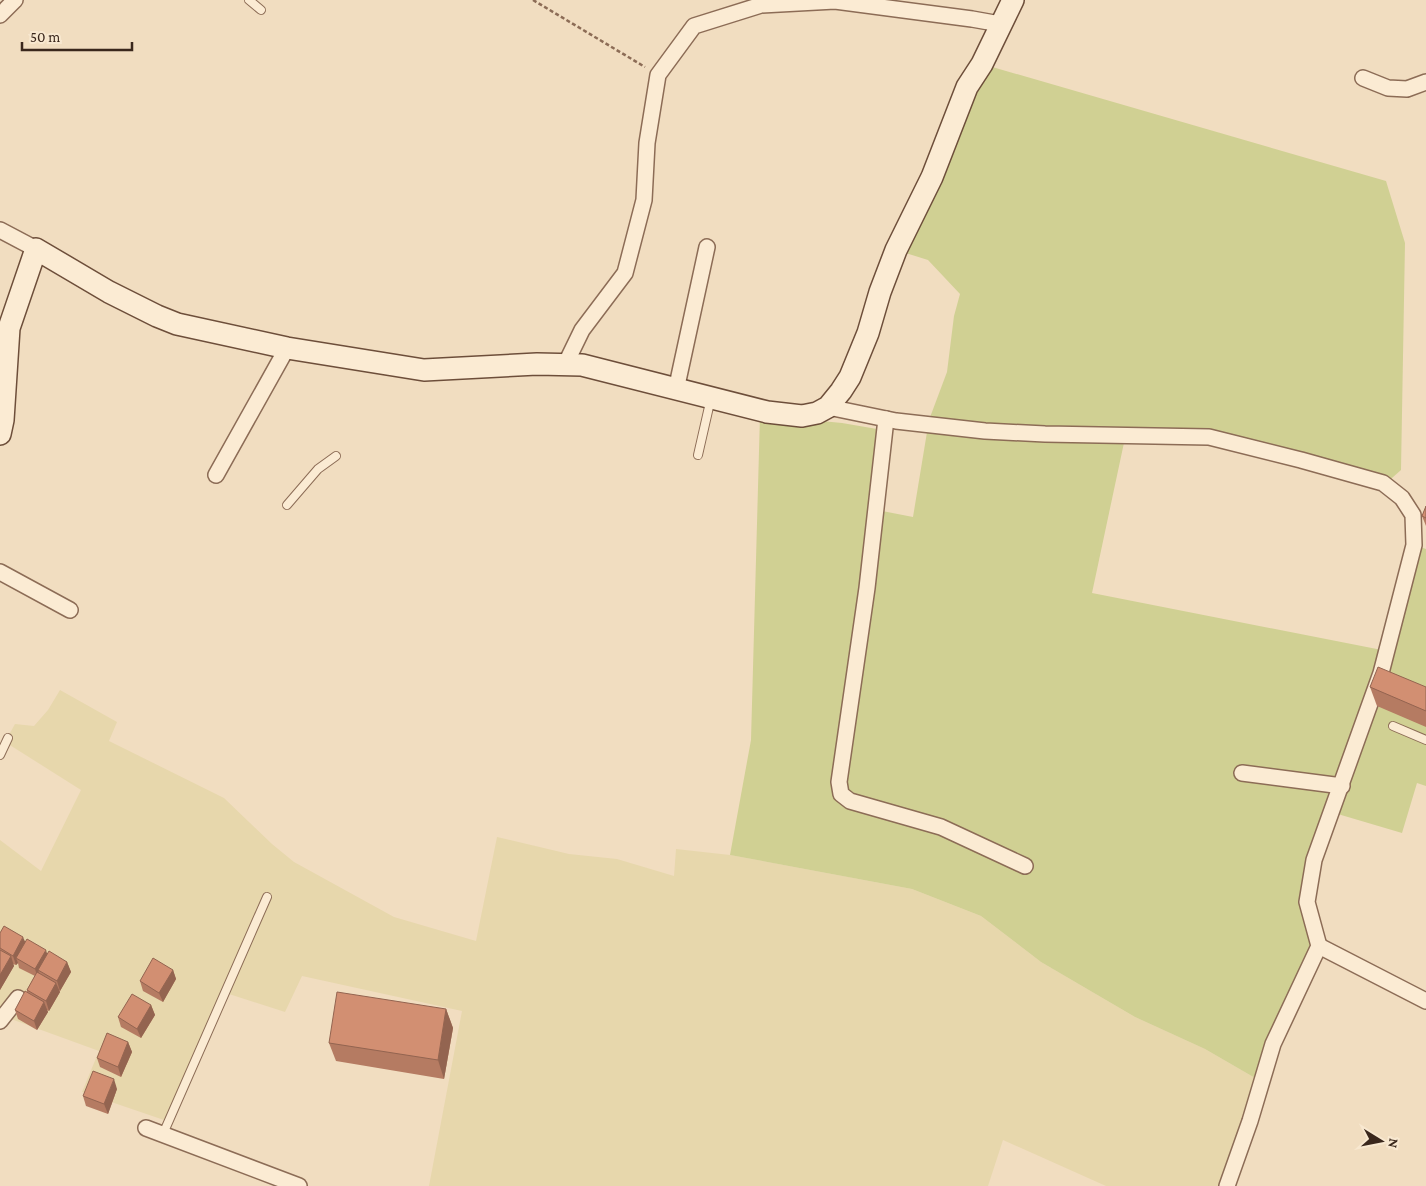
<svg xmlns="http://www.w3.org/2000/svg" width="1426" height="1186" font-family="'Crimson Pro',serif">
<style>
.farmland{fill:#e7d7ac}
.green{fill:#d0d093}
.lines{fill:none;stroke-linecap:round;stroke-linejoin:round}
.lane-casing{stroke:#8c6c56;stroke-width:10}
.street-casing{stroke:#8c6c56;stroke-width:18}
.secondary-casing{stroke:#6d4e3a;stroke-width:24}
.path{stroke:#8c6c56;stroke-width:2.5;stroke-dasharray:4 2.5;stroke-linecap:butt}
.lane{stroke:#fbebd3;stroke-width:8}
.street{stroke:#fbebd3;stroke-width:15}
.secondary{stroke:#fbebd3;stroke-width:21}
.wall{fill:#b57b62}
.shaded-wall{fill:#936450}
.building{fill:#d28f72;stroke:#936450}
</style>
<rect width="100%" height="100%" fill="#f1ddc0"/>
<path class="farmland" d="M60 690 117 722 109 741 224 798 272 844 294 862 394 917 476 941 497 837 569 854 617 859 674 876 676 849 730 855 912 889 981 916 1041 962 1135 1017 1205 1049 1262 1082 1228 1186H1106L1003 1140 988 1186H429L462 1011 302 976 285 1012 229 994 164 1120 82 1092 99 1051 0 1015V840L41 871 81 790 5 742 15 724 34 726 48 710Z"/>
<path class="green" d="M982 64 1386 181 1405 243 1401 470 1383 486 1208 439 1125 438 1092 593 1387 651 1414 545 1426 549V786L1417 783 1402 833 1331 812 1307 903 1316 948 1262 1082 1205 1049 1135 1017 1041 962 981 916 912 889 730 855 751 740 760 415 842 423 877 429 872 509 913 517 929 420 947 372 954 316 960 294 928 260 896 250Z"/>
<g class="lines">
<g class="lane-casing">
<g id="lane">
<path d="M249 0 261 10"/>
<path d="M698 455 711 398"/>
<path d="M287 505 318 469 336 456"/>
<path d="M1393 726 1426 740"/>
<path d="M0 755 8 738"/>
<path d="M163 1134 267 897"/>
</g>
</g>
<g class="street-casing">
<g id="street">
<path d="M0 15 15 0"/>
<path d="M1363 78 1388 88 1407 89 1426 82"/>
<path d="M0 230 36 249"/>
<path d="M565 365 582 330 625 273 644 200 647 143 658 75 694 26 761 5 835 1 972 19 1000 24"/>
<path d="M676 390 707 247"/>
<path d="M828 407 896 421 985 431 1045 434 1209 437 1301 460 1383 483 1402 498 1413 515 1414 545 1381 673 1314 860 1307 902 1319 946 1273 1044 1250 1121 1227 1186"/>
<path d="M886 419 867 588 839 782 841 794 850 801 941 827 1025 866"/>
<path d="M216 475 287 348"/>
<path d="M0 572 70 610"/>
<path d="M1242 773 1342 786"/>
<path d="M1319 946 1426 1001"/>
<path d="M0 1021 18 998"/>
<path d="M146 1128 299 1186"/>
</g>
</g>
<g class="secondary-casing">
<path id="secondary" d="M0 434 3 420 9 328 36 249 109 292 157 316 177 324 287 348 424 370 537 364 582 365 767 412 802 416 817 413 828 407 841 391 850 377 868 333 880 292 896 250 932 177 967 87 982 64 1013 0"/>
</g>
<path class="path" d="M533 0 645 67"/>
<use href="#lane" class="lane"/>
<use href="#street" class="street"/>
<use href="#secondary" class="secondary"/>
</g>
<g class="wall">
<path d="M1426 506V526L1422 516Z"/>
<path d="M1370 687H1426V727L1377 706Z"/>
<path d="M0 933 25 942 47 954 67 962 71 972 60 991 59 990 60 992 49 1011 47 1010 48 1012 37 1030 18 1019 15 1010 27 992V990L35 976 19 968 18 963 16 965 13 964 14 966 0 990Z"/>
<path d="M173 970 176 979 163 1002 143 991 140 981Z"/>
<path d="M151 1005 155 1015 141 1038 121 1027 118 1017Z"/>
<path d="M446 1009 453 1028 444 1079 336 1061 329 1043Z"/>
<path d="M128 1042 132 1052 121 1077 100 1067 97 1058Z"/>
<path d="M117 1089 108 1114 86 1106 83 1096Z"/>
</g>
<g class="shaded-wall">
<path d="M23 937 27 946 16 958 18 963 16 965 13 956Z"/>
<path d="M46 950 49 960 38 970 40 976 38 979 35 969Z"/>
<path d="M11 956 14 966 0 990V975Z"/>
<path d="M67 962 71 972 60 991 57 981Z"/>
<path d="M173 970 176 979 163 1002 159 993Z"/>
<path d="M56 983 60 992 49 1011 46 1001Z"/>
<path d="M44 1002 48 1012 37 1030 34 1021Z"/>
<path d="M151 1005 155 1015 141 1038 137 1029Z"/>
<path d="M446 1009 453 1028 444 1079 438 1060Z"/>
<path d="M128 1042 132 1052 121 1077 118 1067Z"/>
<path d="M114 1079 117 1089 108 1114 104 1104Z"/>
</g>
<g class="building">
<path d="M1426 506V518L1422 516Z"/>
<path d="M1378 667 1426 687V711L1370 687Z"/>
<path d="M4 926 23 937 13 956 0 948V933Z"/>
<path d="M27 939 46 950 35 969 16 958Z"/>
<path d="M0 950 11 956 0 975Z"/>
<path d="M49 951 67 962 57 981 38 970Z"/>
<path d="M153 958 173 970 159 993 140 981Z"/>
<path d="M37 972 56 983 46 1001 27 990Z"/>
<path d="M25 991 44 1002 34 1021 15 1010Z"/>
<path d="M337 992 446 1009 438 1060 329 1043Z"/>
<path d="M132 994 151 1005 137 1029 118 1017Z"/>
<path d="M107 1033 128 1042 118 1067 97 1058Z"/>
<path d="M93 1071 114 1079 104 1104 83 1096Z"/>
</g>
<g transform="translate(1381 1141) rotate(100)" stroke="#f8e8d0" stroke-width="4" paint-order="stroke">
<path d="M0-4L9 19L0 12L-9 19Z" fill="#3a271c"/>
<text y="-8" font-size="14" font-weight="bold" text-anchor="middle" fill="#3a271c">N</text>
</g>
<path d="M22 42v8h110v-8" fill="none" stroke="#3a271c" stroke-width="2.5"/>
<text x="30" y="42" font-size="15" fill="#3a271c" stroke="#f8e8d0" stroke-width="4" paint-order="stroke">50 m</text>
</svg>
